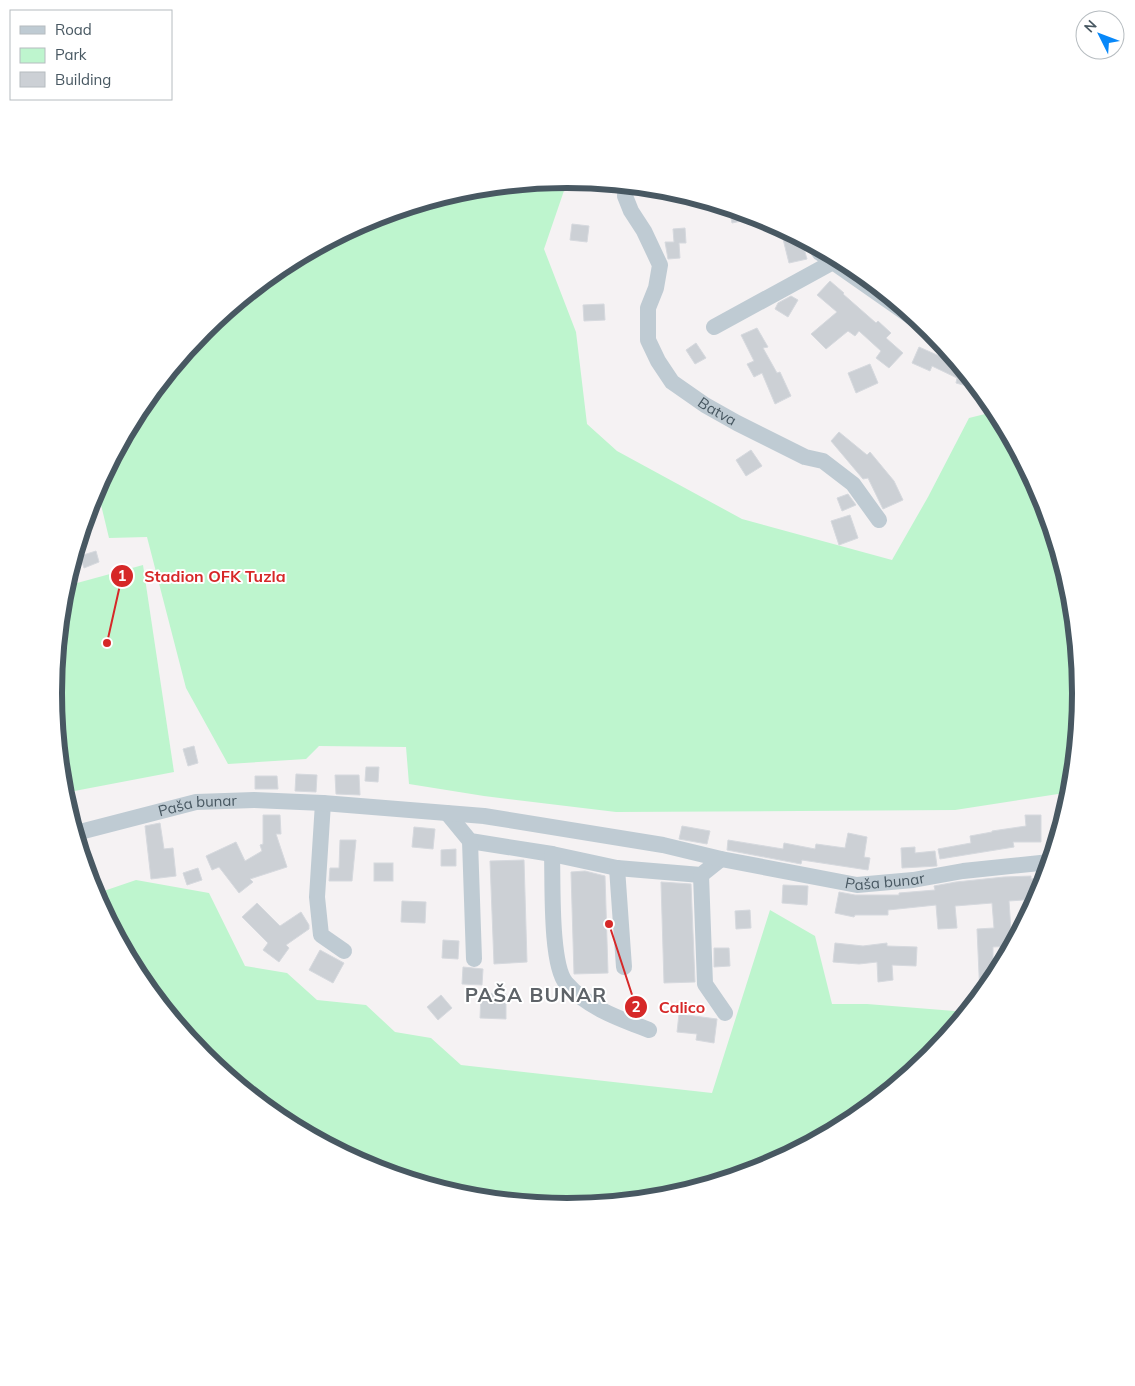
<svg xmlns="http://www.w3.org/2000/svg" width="1135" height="1386" font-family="Mulish,sans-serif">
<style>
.green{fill:#bef5ce}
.building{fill:#ccd0d5;stroke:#d6d9de}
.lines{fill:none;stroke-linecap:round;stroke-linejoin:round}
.minor{stroke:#bfcbd3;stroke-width:16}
.labels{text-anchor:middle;stroke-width:4;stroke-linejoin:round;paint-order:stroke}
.street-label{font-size:15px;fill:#485862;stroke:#fff}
.district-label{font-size:20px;font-weight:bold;letter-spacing:1px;fill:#5e6368;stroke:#fff}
.rim{fill:none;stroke:#485862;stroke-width:6}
.leader{fill:none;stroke:#d62828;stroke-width:2}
.callout-dot{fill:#d62828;stroke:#fff;stroke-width:2}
.mark-label{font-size:15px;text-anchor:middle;font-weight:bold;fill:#fff}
.callout-label{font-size:16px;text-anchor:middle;font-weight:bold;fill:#d62828;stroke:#fff;stroke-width:4;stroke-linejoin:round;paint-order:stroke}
</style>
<rect width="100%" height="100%" fill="#f5f2f3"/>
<g class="green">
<path d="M568 179 544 249 576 332 587 424 617 451 742 519 892 560 928 497 969 418 997 411 1042 497 1071 593 1081 693 1071 792 955 810 616 812 484 796 409 784 406 747 319 746 306 759 228 764 186 688 147 537 109 538 97 488 140 407 204 330 282 266 371 218 468 189Z"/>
<path d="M143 565 174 772 64 793 54 693 66 586Z"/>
<path d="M136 880 209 893 245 966 287 973 317 1000 366 1005 395 1032 431 1038 461 1065 712 1093 770 910 815 936 832 1004H867L967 1012 931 1056 853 1120 764 1168 667 1197 567 1207 467 1197 371 1168 282 1120 204 1056 140 978 95 894Z"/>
</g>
<g class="building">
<path d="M729 208 737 210 761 217 732 223Z"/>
<path d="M572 224 589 226 587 242 570 240Z"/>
<path d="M780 227 801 238 807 259 789 263Z"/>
<path d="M685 228 686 243H679L680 258 668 259 665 242H674L673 229Z"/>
<path d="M830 281 844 293 843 294 876 323 878 321 891 333 886 338 903 353 889 368 876 358 881 351 859 331 855 336 848 331 826 349 811 334 837 312 817 295Z"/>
<path d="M791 296 798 300 788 317 775 309 778 303Z"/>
<path d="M604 304 605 320 584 321 583 305Z"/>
<path d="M757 328 768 347 763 348 777 373 780 372 791 396 775 404 762 373 754 377 747 364 754 361 741 335Z"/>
<path d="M696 343 706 358 695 364 686 350Z"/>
<path d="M919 347 946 359 949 352 979 389 968 384 967 386 956 383 957 378 932 366 930 371 912 363Z"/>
<path d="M870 364 878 383 856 393 848 373Z"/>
<path d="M839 432 867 455 870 452 894 481 903 500 883 509 868 478 863 479 831 441Z"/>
<path d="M751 450 762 466 746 476 736 460Z"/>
<path d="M848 494 856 505 842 511 837 498Z"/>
<path d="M850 515 858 538 839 545 831 521Z"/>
<path d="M96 551 99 562 84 568 80 556Z"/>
<path d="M194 746 198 763 188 766 183 749Z"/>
<path d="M366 767H379L378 782 365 781Z"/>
<path d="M296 774 317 775 316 792 295 791Z"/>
<path d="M335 775H359L360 795 336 794Z"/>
<path d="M255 776H277L278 789H255Z"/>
<path d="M263 815H280L281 834H276L287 867 250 879 253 882 239 893 219 867 212 870 206 856 236 842 245 861 262 851 260 845 263 844Z"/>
<path d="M1025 815H1041V842H1013L1014 847 940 859 938 849 971 843 970 836 992 832V831L1026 826Z"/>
<path d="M160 823 164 849 173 848 176 876 151 879 145 826Z"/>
<path d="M682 826 710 831 707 844 679 839Z"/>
<path d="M414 827 435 829 433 849 412 847Z"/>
<path d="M848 833 867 837 864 857 870 858 868 870 802 860 801 864 727 850 728 840 783 849 784 843 815 849 816 844 845 848Z"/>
<path d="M340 840H356L352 881H329L330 868H339Z"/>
<path d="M915 847V853L935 851 937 866 902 868 901 848Z"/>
<path d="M456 849V866H441V850Z"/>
<path d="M524 860 527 962 494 964 490 861Z"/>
<rect x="374" y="863" width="19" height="18"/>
<path d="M198 868 202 880 187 885 183 873Z"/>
<path d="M585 871 605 876 608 973 574 974 571 872Z"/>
<path d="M1031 876V879L1046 877 1042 890 1037 899 1009 901 1011 931 1020 930 1012 946 993 947V980L980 996 977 929 994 928 992 903 955 906 957 928 938 929 936 905 888 910V915H855L854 917 835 913 839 892 855 895H899V893L935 890 934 886 956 882 1004 877Z"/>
<path d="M661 882 691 884 695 982 664 983Z"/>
<path d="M783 885 808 886 807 905 782 903Z"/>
<path d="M402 901 426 902 425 923 401 922Z"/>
<path d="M257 903 280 926 301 912 309 925V929L286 945 289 948 279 962 263 950 268 943 242 917Z"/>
<path d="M750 910 751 928 736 929 735 911Z"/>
<path d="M443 940 459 941 458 959 442 958Z"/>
<path d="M835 943 863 946 887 943V946L917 947 916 966 892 965 893 980 878 982 877 962 859 964 833 962Z"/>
<path d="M714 948H729L730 966 714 967Z"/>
<path d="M320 950 344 963 333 983 309 970Z"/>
<path d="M463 967 483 969 482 985 462 984Z"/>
<path d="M481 993 506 994V1019L480 1018Z"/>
<path d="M441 995 452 1008 438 1020 427 1007Z"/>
<path d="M679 1014 717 1019 714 1043 696 1040 697 1034 677 1032Z"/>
</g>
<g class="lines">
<g class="minor">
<path id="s1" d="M626 185 625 196 631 211 644 231 660 265 656 288 648 308V340L658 361 672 382 705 405 737 423 805 457 823 461 853 484 879 520"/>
<path d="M813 244 820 253 933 332"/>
<path d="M714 327 833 262"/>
<path d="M323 803 317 897 321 935 344 951"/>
<path d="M447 813 470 841 552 854 617 868 701 875 721 859"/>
<path id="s2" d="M76 833 196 802 254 800 323 803 484 816 663 845 721 859 857 885 913 880 963 871 1050 862"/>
<path d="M470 841 474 959"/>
<path d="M552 854C553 882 550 964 566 983 588 1008 618 1018 649 1030"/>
<path d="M617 868 624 967"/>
<path d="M701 875 705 984 725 1013"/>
</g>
</g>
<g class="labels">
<g class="street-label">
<text dy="5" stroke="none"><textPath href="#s1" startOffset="268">Batva</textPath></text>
<text dy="5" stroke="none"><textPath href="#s2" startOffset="125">Paša bunar</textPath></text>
<text dy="5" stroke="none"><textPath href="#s2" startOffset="820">Paša bunar</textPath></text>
</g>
<g class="district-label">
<text x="536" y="1002">PAŠA BUNAR</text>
</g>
</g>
<path d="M0 0H1135V1386H0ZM62 693a505 505 0 1 1 1010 0a505 505 0 1 1-1010 0Z" fill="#fff" fill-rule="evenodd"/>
<path class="rim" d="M62 693a505 505 0 1 1 1010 0a505 505 0 1 1-1010 0Z"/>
<path class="leader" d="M107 643L122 576M609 924L636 1007"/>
<g class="callout-dot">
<circle cx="107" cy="643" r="5"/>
<circle cx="609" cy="924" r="5"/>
<circle cx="122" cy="576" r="12"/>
<circle cx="636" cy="1007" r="12"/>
</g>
<g class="mark-label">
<text x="122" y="581">1</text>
<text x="636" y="1012">2</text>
</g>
<g class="callout-label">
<text x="215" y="582">Stadion OFK Tuzla</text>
<text x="682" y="1013">Calico</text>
</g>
<rect x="10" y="10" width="162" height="90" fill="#ffffff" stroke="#b6bcc0"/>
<rect x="20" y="26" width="25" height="8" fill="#bfcbd3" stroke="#b6bcc0"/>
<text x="55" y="35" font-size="15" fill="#485862">Road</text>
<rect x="20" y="48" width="25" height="15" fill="#bef5ce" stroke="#b6bcc0"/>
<text x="55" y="60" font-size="15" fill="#485862">Park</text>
<rect x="20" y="72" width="25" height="15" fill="#ccd0d5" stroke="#b6bcc0"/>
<text x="55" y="85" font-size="15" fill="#485862">Building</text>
<g transform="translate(1100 35) rotate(312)"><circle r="24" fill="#ffffff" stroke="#b6bcc0"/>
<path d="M0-4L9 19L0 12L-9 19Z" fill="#0888f9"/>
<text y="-8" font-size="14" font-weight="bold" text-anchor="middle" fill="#485862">N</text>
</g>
</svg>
